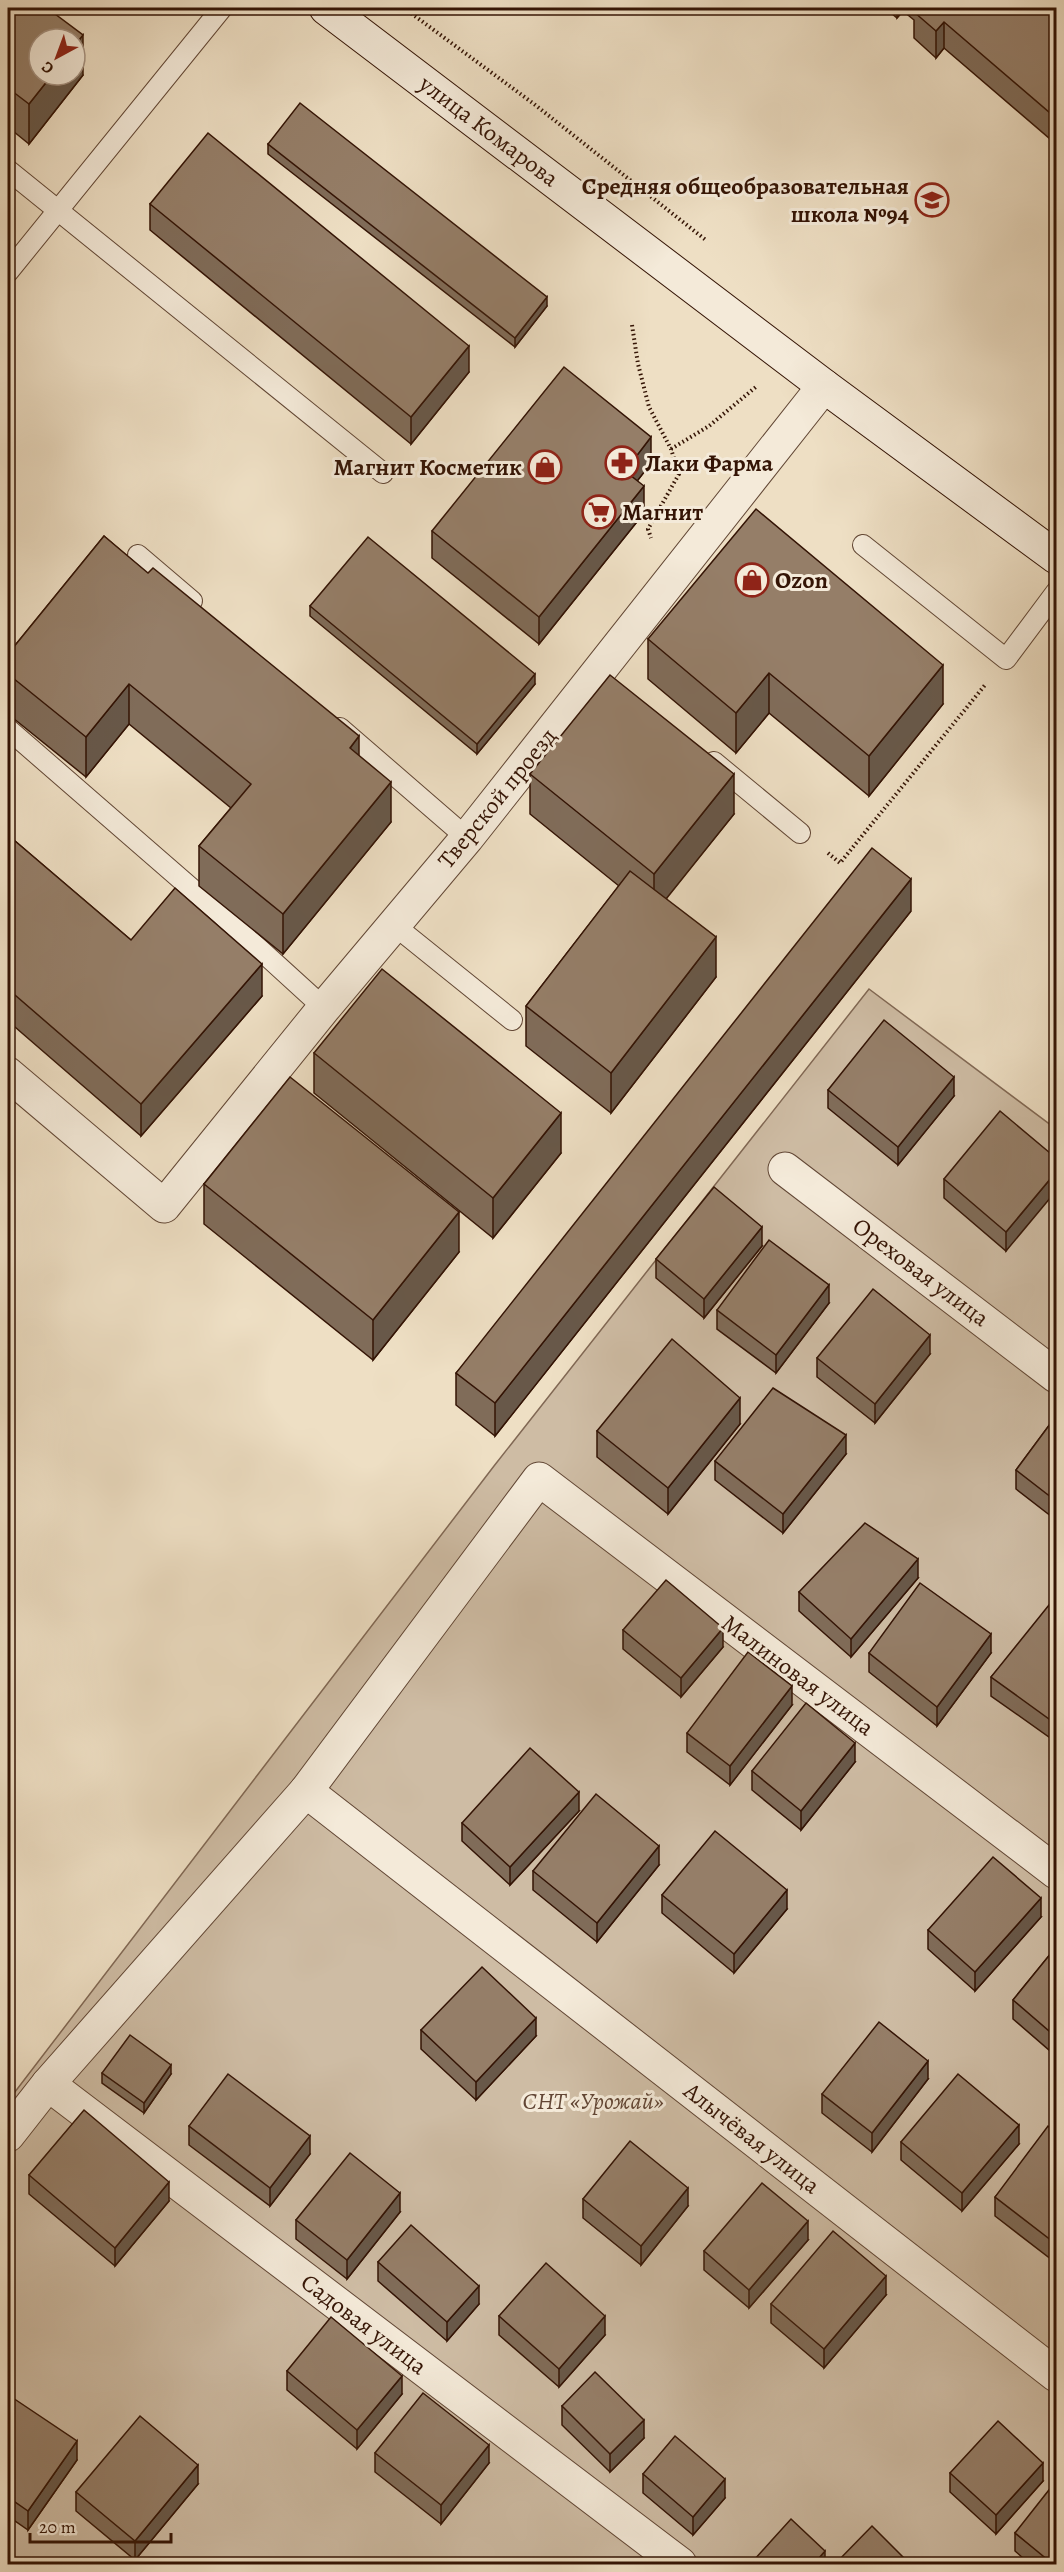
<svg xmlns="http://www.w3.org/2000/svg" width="1064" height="2572" font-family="Alegreya,serif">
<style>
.green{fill:#cebca4;stroke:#816854;stroke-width:1.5}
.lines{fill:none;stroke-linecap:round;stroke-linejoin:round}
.lane-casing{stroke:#624735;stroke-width:22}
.street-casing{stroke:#624735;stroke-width:35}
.secondary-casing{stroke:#341405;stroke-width:35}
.path{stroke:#341405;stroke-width:4;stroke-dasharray:1.5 3;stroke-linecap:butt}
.lane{stroke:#f4ead9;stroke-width:20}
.street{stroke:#f4ead9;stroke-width:33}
.secondary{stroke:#f4ead9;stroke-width:33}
.wall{fill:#806c59;stroke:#341405;stroke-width:1.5}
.shaded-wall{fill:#685849;stroke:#341405;stroke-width:1.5}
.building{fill:#957e68;stroke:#341405;stroke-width:1.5}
.labels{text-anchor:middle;stroke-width:6;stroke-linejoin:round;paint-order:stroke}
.street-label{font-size:24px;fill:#341405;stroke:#f4ead9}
.poi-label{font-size:24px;font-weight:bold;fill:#341405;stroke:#f4ead9;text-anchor:start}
.park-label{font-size:24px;font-style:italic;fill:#624635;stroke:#f4ead9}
</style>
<rect width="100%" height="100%" fill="#eedfc4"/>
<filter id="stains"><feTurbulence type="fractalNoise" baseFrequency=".00333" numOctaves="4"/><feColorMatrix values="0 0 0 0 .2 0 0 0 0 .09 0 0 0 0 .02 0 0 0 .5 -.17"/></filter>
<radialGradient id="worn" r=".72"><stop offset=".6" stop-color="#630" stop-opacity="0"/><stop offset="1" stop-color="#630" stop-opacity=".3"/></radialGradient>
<path class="green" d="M869 989 1056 1129V2564H8V2101L494 1466Z"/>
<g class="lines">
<g class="lane-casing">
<g id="lane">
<path d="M8 170 383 473"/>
<path d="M8 272 222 8"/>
<path d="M863 545 1006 659 1056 592"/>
<path d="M138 555 192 601"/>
<path d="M340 728 467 838"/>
<path d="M8 729 222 915 324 1008"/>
<path d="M714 762 800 833"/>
<path d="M394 925 512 1020"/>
</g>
</g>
<g class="street-casing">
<g id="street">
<path d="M8 1074 164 1206 324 1008 467 838 824 386"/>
<path d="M785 1169 1056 1376"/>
<path d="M306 1791 1056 2375"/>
<path d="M48 2084 680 2564"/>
<path d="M8 2135 48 2084 306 1791 539 1479 1056 1872"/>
</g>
</g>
<g class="secondary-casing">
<path id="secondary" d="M326 8 824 386 1056 557"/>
</g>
<g class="path">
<path d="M404 8 534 104 707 241"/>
<path d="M632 325 638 364 649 407 671 449 679 474 648 529 651 538"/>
<path d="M671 449 709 426 757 386"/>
<path d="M828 853 840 863 985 685"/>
</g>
<use href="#lane" class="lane"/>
<use href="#street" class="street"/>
<use href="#secondary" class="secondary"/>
</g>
<g class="wall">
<path d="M8 8 83 75 29 144 8 127Z"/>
<path d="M885 8H1056V144L944 48 936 58 914 38V20L903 11 897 18Z"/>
<path d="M268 144 547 306 515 347 268 154Z"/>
<path d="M150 204 469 372 411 444 150 230Z"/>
<path d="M651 463 637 481 644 513 539 644 432 558V531Z"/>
<path d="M104 536 359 756 391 822 283 954 199 886V846L231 808 129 724 86 777 8 714V654Z"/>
<path d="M310 606 535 684 477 754 310 616Z"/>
<path d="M648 639 943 704 869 796 769 713 736 753 648 679Z"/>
<path d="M530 774 734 814 666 898 716 977 611 1113 526 1046V1006L619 886 530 814Z"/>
<path d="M8 835 131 940 262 996 141 1136 8 1021Z"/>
<path d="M911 911 495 1436 456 1405V1373Z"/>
<path d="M314 1053 561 1153 493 1238 314 1093Z"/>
<path d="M828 1090 954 1096 898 1165 828 1108Z"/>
<path d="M1056 1158 1006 1251 944 1198V1179Z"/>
<path d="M204 1184 459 1252 373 1360 204 1224Z"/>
<path d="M762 1246 704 1318 656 1278V1259Z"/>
<path d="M829 1303 776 1373 717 1329V1310Z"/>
<path d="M930 1354 875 1423 817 1377V1358Z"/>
<path d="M1056 1416V1520L1016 1489V1470Z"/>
<path d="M740 1424 668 1514 597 1457V1431Z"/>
<path d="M846 1454 783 1533 715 1480V1461Z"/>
<path d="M918 1578 851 1657 799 1611V1592Z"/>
<path d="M1056 1602V1742L991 1696V1677Z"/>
<path d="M623 1630 723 1647 681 1697 623 1649Z"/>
<path d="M869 1653H991L937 1726 869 1672Z"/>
<path d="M792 1705 730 1785 687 1752V1733Z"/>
<path d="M855 1762 801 1830 752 1790V1771Z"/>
<path d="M579 1811 510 1885 462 1841V1823Z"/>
<path d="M659 1865 597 1942 533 1890V1871Z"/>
<path d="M662 1895 787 1909 734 1973 662 1913Z"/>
<path d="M1041 1917 975 1991 928 1949V1930Z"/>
<path d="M1056 1947V2056L1013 2019V2000Z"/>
<path d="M421 2030 536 2036 476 2100 421 2049Z"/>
<path d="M102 2073 171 2074 144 2113 102 2083Z"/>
<path d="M928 2079 872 2152 822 2113V2094Z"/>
<path d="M189 2126 310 2154 270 2206 189 2145Z"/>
<path d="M1056 2133V2263L995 2216V2197Z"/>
<path d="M901 2142 1019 2144 962 2211 901 2160Z"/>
<path d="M29 2175 169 2201 115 2266 29 2194Z"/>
<path d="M583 2199 688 2206 641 2265 583 2218Z"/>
<path d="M400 2212 347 2279 296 2239V2220Z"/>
<path d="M808 2240 749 2308 704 2270V2251Z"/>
<path d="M378 2262 479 2304 447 2341 378 2281Z"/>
<path d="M886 2295 824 2368 771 2323V2304Z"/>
<path d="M499 2316 605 2335 559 2387 499 2335Z"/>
<path d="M287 2371 402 2394 357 2449 287 2390Z"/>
<path d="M8 2406 77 2460 28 2530 8 2516Z"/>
<path d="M562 2406 644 2438 610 2472 562 2425Z"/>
<path d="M375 2453 489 2463 441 2524 375 2472Z"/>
<path d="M950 2473 1043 2481 996 2534 950 2492Z"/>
<path d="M643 2474 725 2498 693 2535 643 2493Z"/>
<path d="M198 2484 135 2560 76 2511V2492Z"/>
<path d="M1015 2533 1056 2565H1031L1015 2551Z"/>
</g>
<g class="shaded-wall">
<path d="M897 8H903V11L897 18Z"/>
<path d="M944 22V48L936 58V31Z"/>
<path d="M83 35V75L29 144V104L52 75H75V45Z"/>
<path d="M547 297V306L515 347V338Z"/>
<path d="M469 346V372L411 444V417Z"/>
<path d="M651 437V463L625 497V471Z"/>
<path d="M644 486V513L539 644V617Z"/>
<path d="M943 665V704L869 796V756Z"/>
<path d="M769 673V713L736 753V713Z"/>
<path d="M535 674V684L477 754V744Z"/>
<path d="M129 684V724L86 777V737Z"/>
<path d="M359 736V776L350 748Z"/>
<path d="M734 774V814L654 914V874Z"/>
<path d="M391 782V822L283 954V914Z"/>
<path d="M911 879V911L495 1436V1403Z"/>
<path d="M716 937V977L611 1113V1073Z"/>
<path d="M262 964V996L141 1136V1104Z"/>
<path d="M954 1077V1096L898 1165V1147Z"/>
<path d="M561 1113V1153L493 1238V1198Z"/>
<path d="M1056 1172V1191L1006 1251V1232Z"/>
<path d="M459 1212V1252L373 1360V1320Z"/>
<path d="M762 1227V1246L704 1318V1299Z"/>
<path d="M829 1285V1303L776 1373V1355Z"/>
<path d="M930 1335V1354L875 1423V1404Z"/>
<path d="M740 1398V1424L668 1514V1488Z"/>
<path d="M846 1435V1454L783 1533V1514Z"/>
<path d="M918 1559V1578L851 1657V1639Z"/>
<path d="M723 1628V1647L681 1697V1678Z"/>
<path d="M991 1634V1653L937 1726V1707Z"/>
<path d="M792 1686V1705L730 1785V1766Z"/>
<path d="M855 1743V1762L801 1830V1811Z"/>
<path d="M579 1792V1811L510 1885V1867Z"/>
<path d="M659 1846V1865L597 1942V1923Z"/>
<path d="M787 1890V1909L734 1973V1954Z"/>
<path d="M1041 1898V1917L975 1991V1972Z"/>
<path d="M536 2018V2036L476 2100V2082Z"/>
<path d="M928 2061V2079L872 2152V2133Z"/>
<path d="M171 2065V2074L144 2113V2103Z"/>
<path d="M1019 2125V2144L962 2211V2193Z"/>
<path d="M310 2136V2154L270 2206V2188Z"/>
<path d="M169 2182V2201L115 2266V2248Z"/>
<path d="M688 2188V2206L641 2265V2246Z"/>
<path d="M400 2193V2212L347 2279V2260Z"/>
<path d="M808 2221V2240L749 2308V2290Z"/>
<path d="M886 2276V2295L824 2368V2349Z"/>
<path d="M479 2286V2304L447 2341V2322Z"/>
<path d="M605 2316V2335L559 2387V2369Z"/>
<path d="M402 2376V2394L357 2449V2430Z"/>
<path d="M644 2420V2438L610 2472V2454Z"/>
<path d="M77 2441V2460L28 2530V2511Z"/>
<path d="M489 2445V2463L441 2524V2505Z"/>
<path d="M1043 2463V2481L996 2534V2515Z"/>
<path d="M198 2465V2484L135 2560V2541Z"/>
<path d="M725 2479V2498L693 2535V2517Z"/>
<path d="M825 2551V2565H813Z"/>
</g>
<g class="building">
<path d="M8 8H47L83 35 75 45V39H39V75H52L29 104 8 88Z"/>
<path d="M917 8H1056V118L944 22 936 31 914 12Z"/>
<path d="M300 103 547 297 515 338 268 144Z"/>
<path d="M208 133 469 346 411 417 150 204Z"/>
<path d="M564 367 651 437 625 471 644 486 539 617 432 531Z"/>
<path d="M756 509 943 665 869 756 769 673 736 713 648 639Z"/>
<path d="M104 536 148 573 153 568 359 736 350 748 391 782 283 914 199 846 251 784 129 684 86 737 8 674V654Z"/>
<path d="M368 537 535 674 477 744 310 606Z"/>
<path d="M610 675 734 774 654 874 530 774Z"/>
<path d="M8 835 131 940 175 888 262 964 141 1104 8 989Z"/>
<path d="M872 848 911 879 495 1403 456 1373Z"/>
<path d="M630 871 716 937 611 1073 526 1006Z"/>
<path d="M382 969 561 1113 493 1198 314 1053Z"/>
<path d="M884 1020 954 1077 898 1147 828 1090Z"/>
<path d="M290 1077 459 1212 373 1320 204 1184Z"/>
<path d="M1000 1111 1056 1158V1172L1006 1232 944 1179Z"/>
<path d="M714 1187 762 1227 704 1299 656 1259Z"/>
<path d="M769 1240 829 1285 776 1355 717 1310Z"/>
<path d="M873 1289 930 1335 875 1404 817 1358Z"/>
<path d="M672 1339 740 1398 668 1488 597 1431Z"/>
<path d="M773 1388 846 1435 783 1514 715 1461Z"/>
<path d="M1056 1416V1501L1016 1470Z"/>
<path d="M865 1523 918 1559 851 1639 799 1592Z"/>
<path d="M666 1580 723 1628 681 1678 623 1630Z"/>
<path d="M920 1583 991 1634 937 1707 869 1653Z"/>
<path d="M1053 1600 1056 1602V1724L991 1677Z"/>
<path d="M748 1652 792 1686 730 1766 687 1733Z"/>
<path d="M806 1703 855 1743 801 1811 752 1771Z"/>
<path d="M530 1748 579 1792 510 1867 462 1823Z"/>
<path d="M596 1794 659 1846 597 1923 533 1871Z"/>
<path d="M715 1831 787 1890 734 1954 662 1895Z"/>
<path d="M993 1857 1041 1898 975 1972 928 1930Z"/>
<path d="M1056 1947V2037L1013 2000Z"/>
<path d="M482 1967 536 2018 476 2082 421 2030Z"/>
<path d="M879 2022 928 2061 872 2133 822 2094Z"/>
<path d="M130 2035 171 2065 144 2103 102 2073Z"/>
<path d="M228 2074 310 2136 270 2188 189 2126Z"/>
<path d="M958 2074 1019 2125 962 2193 901 2142Z"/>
<path d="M84 2110 169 2182 115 2248 29 2175Z"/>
<path d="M1048 2126 1056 2133V2244L995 2197Z"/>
<path d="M630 2141 688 2188 641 2246 583 2199Z"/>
<path d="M350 2153 400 2193 347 2260 296 2220Z"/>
<path d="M762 2183 808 2221 749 2290 704 2251Z"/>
<path d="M411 2225 479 2286 447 2322 378 2262Z"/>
<path d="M833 2231 886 2276 824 2349 771 2304Z"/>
<path d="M546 2263 605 2316 559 2369 499 2316Z"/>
<path d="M331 2317 402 2376 357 2430 287 2371Z"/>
<path d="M595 2372 644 2420 610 2454 562 2406Z"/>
<path d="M423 2393 489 2445 441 2505 375 2453Z"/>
<path d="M13 2398 77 2441 28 2511 8 2497V2406Z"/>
<path d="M140 2416 198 2465 135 2541 76 2492Z"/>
<path d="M998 2421 1043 2463 996 2515 950 2473Z"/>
<path d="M675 2436 725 2479 693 2517 643 2474Z"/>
<path d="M1056 2481V2565H1054L1015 2533Z"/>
<path d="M791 2519 825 2551 813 2565H756L753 2561Z"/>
<path d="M872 2526 911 2565H834Z"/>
<path d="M609 2560 614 2565H605Z"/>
</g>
<defs>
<g id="school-ring" transform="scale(1.725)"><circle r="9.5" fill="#f4ead9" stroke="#8f2418" stroke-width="1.5"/><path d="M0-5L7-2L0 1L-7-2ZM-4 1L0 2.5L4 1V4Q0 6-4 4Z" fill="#8f2418"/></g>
<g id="pharmacy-ring" transform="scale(1.725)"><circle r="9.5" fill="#f4ead9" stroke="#8f2418" stroke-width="1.5"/><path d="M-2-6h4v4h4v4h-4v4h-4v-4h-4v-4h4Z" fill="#8f2418"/></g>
<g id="shop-ring" transform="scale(1.725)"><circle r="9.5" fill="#f4ead9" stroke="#8f2418" stroke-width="1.5"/><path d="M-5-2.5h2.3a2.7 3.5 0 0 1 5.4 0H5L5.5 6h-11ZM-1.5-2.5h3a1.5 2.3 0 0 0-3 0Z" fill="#8f2418"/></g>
<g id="supermarket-ring" transform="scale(1.725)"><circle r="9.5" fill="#f4ead9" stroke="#8f2418" stroke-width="1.5"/><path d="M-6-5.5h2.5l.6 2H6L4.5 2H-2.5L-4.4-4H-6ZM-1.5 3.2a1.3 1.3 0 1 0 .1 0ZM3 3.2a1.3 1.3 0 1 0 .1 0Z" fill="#8f2418"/></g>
</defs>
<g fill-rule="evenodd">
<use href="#school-ring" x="932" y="200"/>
<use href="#pharmacy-ring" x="622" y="463"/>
<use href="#shop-ring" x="545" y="467"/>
<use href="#supermarket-ring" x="599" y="512"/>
<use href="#shop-ring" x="752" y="580"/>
</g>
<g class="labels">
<g class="street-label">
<text transform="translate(489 131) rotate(37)" y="8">улица Комарова</text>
<text transform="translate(497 798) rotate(-51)" y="8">Тверской проезд</text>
<text transform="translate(921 1272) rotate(37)" y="8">Ореховая улица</text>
<text transform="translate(798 1675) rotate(37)" y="8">Малиновая улица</text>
<text transform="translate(752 2138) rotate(38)" y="8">Алычёвая улица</text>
<text transform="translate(364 2324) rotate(37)" y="8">Садовая улица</text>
</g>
<g class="poi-label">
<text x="909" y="194" text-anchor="end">Средняя общеобразовательная<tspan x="909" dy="28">школа №94</tspan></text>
<text x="645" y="471">Лаки Фарма</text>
<text x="522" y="475" text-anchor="end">Магнит Косметик</text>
<text x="622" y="520">Магнит</text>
<text x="775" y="588">Ozon</text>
</g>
<g class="park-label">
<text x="593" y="2109">СНТ «Урожай»</text>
</g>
</g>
<rect width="1064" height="2572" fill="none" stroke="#eedfc4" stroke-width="30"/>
<rect x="9" y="9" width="1046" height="2554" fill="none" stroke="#341405" stroke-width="3"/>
<rect x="15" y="15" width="1034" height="2542" fill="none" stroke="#341405" stroke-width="1.5"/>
<g transform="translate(57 57) rotate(221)"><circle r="28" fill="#f4ead9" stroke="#a79484" stroke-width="1.5"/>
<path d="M0-4.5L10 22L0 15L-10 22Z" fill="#8f2418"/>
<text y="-9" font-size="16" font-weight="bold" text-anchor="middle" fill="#341405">С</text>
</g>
<path d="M30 2533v9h141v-9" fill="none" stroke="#341405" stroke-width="3"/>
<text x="39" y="2533" font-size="18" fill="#341405" stroke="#f4ead9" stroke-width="4.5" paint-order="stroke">20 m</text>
<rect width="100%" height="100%" filter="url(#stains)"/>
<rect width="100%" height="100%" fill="url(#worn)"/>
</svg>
